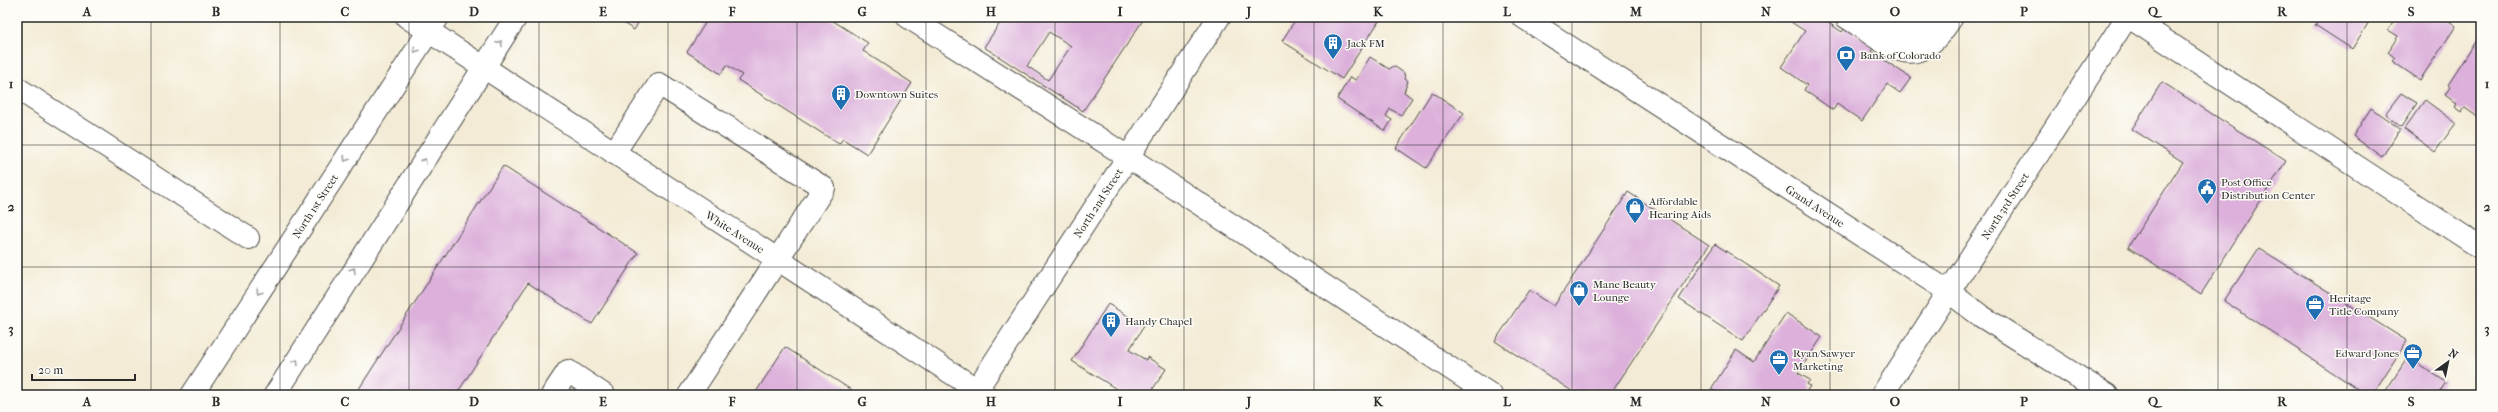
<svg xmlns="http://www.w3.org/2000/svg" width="2498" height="412" font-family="'IM FELL French Canon',serif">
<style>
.building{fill:#dcb0db;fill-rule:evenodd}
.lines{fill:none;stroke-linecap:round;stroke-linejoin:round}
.minor-casing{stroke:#494844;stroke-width:24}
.major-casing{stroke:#494844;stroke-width:24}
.highway-casing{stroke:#494844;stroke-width:24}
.minor{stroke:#fff;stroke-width:22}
.major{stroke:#fff;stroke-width:22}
.highway{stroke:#fff;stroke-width:22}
.oneway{stroke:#a0a0a0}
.grid{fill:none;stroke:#2b2b2b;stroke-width:1;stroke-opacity:0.55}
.labels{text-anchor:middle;stroke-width:3;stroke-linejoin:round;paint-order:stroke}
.poi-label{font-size:11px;fill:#2b2b2b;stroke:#fdfcf7;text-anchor:start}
.street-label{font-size:11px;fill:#2b2b2b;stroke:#fdfcf7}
.neatline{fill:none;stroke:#2b2b2b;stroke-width:1.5}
.grid-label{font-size:13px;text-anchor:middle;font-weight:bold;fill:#2b2b2b}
</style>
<rect width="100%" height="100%" fill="#fdfcf7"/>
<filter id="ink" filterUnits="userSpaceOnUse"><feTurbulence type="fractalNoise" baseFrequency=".025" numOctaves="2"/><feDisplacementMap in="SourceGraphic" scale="8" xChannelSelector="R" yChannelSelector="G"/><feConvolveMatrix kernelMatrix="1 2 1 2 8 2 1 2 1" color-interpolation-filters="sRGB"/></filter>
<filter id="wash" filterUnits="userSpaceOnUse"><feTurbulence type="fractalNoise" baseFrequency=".012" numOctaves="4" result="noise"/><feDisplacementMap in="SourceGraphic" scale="16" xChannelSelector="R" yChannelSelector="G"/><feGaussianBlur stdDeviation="0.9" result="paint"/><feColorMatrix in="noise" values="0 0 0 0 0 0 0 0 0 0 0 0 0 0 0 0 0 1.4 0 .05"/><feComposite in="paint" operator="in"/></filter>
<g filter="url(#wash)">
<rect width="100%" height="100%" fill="#f3ebd5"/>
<g id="blocks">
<g class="building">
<path d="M614 17H642L634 30Z"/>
<path d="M709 17H827L868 43 863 51 912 83 867 154 843 139 839 144 738 80 742 75 727 65 721 74 687 52Z"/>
<path d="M1004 17H1083L1087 20 1089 17H1145L1083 111 984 47ZM1049 32 1071 46 1048 80 1027 66Z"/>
<path d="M1297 17H1372L1379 21 1342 79 1282 41Z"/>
<path d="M1794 17H1820L1842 32 1846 26 1875 45 1871 51 1911 78 1900 93 1887 84 1862 121 1837 104 1833 110 1804 90 1807 85 1781 67 1805 31 1791 22Z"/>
<path d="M2320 17H2372L2352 49 2315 25Z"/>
<path d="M2397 17H2450L2448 20 2456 26 2420 80 2392 61 2395 58 2388 52 2398 36 2388 30Z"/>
<path d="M2481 34V115L2479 118 2465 108 2462 112 2455 107 2457 104 2445 95 2450 87 2448 85Z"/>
<path d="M1370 57 1389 69 1394 66 1404 73 1405 79 1408 81 1404 92 1412 98 1401 115 1390 109 1386 116 1392 120 1385 131 1337 99 1350 77 1356 80Z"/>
<path d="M2162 82 2286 161 2201 294 2128 247 2183 162 2132 129Z"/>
<path d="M1432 92 1464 113 1426 168 1396 148Z"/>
<path d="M2401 93 2417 103 2401 127 2385 114Z"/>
<path d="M2425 100 2456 123 2435 152 2404 129Z"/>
<path d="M2371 108 2400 129 2382 157 2353 136Z"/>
<path d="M503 166 638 253 592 324 528 283 456 395H355Z"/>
<path d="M1628 192 1709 245 1610 395H1578L1495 341 1529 290 1554 306Z"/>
<path d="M1715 244 1779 286 1743 341 1679 299Z"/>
<path d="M2259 248 2407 341 2372 395H2367L2224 301Z"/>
<path d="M1108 304 1144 326 1129 350 1146 360 1147 357 1166 369 1149 395H1126L1072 361Z"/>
<path d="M1786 313 1822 337 1798 373 1810 380 1807 384 1810 386 1805 394 1802 392 1800 395H1720L1711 389 1736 350 1754 362Z"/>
<path d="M785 347 859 395H754Z"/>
<path d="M2408 357 2446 382 2438 395H2383Z"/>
</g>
</g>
</g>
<g filter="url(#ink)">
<use href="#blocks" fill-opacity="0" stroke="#494844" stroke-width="1"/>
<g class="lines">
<g class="minor-casing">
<g id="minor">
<path d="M407 17 985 395"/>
<path d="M908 17 1128 157 1491 395"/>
<path d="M1846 17C1893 46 1913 78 1952 17"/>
<path d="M2129 17 2481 248"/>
<path d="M1873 34 1885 17"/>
<path d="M1890 45 1908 17"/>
<path d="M1907 51 1930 17"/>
<path d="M17 88 248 238"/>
<path d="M614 153 659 84 824 188 689 395"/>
<path d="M977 389 1219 17"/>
<path d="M552 395 568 371 604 395"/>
<path d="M1882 395 2127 17"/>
</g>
</g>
<g class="major-casing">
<path id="major" d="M1523 17 1949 292 1981 316 2107 395"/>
</g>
<g class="highway-casing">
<g id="highway">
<path d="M192 395 438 17"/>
<path d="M275 395 516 17"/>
</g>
</g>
<use href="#minor" class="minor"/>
<use href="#major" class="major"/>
<use href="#highway" class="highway"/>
</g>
<defs><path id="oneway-chevron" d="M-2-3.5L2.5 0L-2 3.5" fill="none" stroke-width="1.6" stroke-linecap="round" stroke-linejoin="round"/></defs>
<g class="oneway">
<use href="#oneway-chevron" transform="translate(500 43) rotate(-58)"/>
<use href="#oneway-chevron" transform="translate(416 50) rotate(123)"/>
<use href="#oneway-chevron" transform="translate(346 159) rotate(123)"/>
<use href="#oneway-chevron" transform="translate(424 161) rotate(-57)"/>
<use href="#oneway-chevron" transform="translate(353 270) rotate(-57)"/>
<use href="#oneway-chevron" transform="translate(259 292) rotate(123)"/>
<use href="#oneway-chevron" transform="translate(296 362) rotate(-58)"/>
</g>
</g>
<path class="grid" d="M151 17V395M280 17V395M409 17V395M539 17V395M668 17V395M797 17V395M926 17V395M1055 17V395M1184 17V395M1314 17V395M1443 17V395M1572 17V395M1701 17V395M1830 17V395M1959 17V395M2089 17V395M2218 17V395M2347 17V395M17 145H2481M17 267H2481"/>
<defs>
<g id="building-pin" transform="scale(1)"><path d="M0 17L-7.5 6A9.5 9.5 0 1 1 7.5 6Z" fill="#1f6fb2" stroke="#fdfcf7"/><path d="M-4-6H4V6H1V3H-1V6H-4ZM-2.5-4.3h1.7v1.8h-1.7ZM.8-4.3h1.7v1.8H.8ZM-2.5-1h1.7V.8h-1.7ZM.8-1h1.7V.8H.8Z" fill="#fff"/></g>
<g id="bank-pin" transform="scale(1)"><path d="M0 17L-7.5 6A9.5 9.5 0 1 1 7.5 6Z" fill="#1f6fb2" stroke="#fdfcf7"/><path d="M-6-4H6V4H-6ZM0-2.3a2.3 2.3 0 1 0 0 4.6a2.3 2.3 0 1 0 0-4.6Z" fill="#fff"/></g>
<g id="civic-pin" transform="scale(1)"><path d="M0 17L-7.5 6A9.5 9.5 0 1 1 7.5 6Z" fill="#1f6fb2" stroke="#fdfcf7"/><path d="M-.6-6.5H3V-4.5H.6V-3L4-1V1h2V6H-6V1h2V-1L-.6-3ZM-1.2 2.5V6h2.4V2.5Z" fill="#fff"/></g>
<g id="shop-pin" transform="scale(1)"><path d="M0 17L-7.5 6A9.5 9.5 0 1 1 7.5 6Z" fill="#1f6fb2" stroke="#fdfcf7"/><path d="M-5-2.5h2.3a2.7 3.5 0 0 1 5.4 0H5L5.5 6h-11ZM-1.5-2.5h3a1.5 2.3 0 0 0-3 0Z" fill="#fff"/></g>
<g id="office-pin" transform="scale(1)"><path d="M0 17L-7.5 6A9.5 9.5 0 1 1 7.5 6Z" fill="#1f6fb2" stroke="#fdfcf7"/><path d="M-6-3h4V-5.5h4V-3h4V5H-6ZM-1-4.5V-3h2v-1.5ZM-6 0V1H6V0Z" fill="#fff"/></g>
</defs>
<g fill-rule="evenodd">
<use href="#building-pin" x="1333" y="43"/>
<use href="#bank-pin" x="1846" y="55"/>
<use href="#building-pin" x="841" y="94"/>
<use href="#civic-pin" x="2207" y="188"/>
<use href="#shop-pin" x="1635" y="207"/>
<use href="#shop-pin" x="1579" y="290"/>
<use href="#office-pin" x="2315" y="304"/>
<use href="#building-pin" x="1111" y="321"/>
<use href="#office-pin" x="2413" y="353"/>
<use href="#office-pin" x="1779" y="359"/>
</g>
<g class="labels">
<g class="poi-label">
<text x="1347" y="47">Jack FM</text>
<text x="1860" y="59">Bank of Colorado</text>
<text x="855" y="98">Downtown Suites</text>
<text x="2221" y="186">Post Office<tspan x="2221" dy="13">Distribution Center</tspan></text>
<text x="1649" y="205">Affordable<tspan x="1649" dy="13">Hearing Aids</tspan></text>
<text x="1593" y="288">Mane Beauty<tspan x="1593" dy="13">Lounge</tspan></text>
<text x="2329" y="302">Heritage<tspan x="2329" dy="13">Title Company</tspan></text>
<text x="1125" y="325">Handy Chapel</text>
<text x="1793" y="357">Ryan/Sawyer<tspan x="1793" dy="13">Marketing</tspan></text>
<text x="2399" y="357" text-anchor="end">Edward Jones</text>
</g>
<g class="street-label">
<text transform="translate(1098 203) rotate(-57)" y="4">North 2nd Street</text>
<text transform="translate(315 206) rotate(-57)" y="4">North 1st Street</text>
<text transform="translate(1815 206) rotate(33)" y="4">Grand Avenue</text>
<text transform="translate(2005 206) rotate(-57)" y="4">North 3rd Street</text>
<text transform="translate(735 232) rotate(33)" y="4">White Avenue</text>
</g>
</g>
<rect width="2498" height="412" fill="none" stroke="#fdfcf7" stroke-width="44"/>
<g transform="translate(2448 362) rotate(33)" stroke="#fdfcf7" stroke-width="3" paint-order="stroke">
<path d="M0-3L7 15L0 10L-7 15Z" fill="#2b2b2b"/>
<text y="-6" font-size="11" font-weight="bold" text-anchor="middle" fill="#2b2b2b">N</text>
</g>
<path d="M32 374v6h103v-6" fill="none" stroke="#2b2b2b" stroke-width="2"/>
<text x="38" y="374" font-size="12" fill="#2b2b2b" stroke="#fdfcf7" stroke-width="3" paint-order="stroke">20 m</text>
<rect x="22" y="22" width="2454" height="368" class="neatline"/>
<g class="grid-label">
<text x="87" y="16">A</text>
<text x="216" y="16">B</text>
<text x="345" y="16">C</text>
<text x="474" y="16">D</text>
<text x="603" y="16">E</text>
<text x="732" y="16">F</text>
<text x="862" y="16">G</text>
<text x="991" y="16">H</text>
<text x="1120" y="16">I</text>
<text x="1249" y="16">J</text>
<text x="1378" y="16">K</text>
<text x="1507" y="16">L</text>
<text x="1636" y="16">M</text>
<text x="1766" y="16">N</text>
<text x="1895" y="16">O</text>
<text x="2024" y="16">P</text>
<text x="2153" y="16">Q</text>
<text x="2282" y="16">R</text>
<text x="2411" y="16">S</text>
<text x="11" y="88">1</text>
<text x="2487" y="88">1</text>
<text x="11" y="211">2</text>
<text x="2487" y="211">2</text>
<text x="11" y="333">3</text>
<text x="2487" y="333">3</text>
<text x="87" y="406">A</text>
<text x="216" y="406">B</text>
<text x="345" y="406">C</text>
<text x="474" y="406">D</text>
<text x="603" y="406">E</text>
<text x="732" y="406">F</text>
<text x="862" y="406">G</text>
<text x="991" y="406">H</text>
<text x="1120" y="406">I</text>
<text x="1249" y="406">J</text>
<text x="1378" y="406">K</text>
<text x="1507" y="406">L</text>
<text x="1636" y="406">M</text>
<text x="1766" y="406">N</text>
<text x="1895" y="406">O</text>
<text x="2024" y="406">P</text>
<text x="2153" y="406">Q</text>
<text x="2282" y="406">R</text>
<text x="2411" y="406">S</text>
</g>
</svg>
